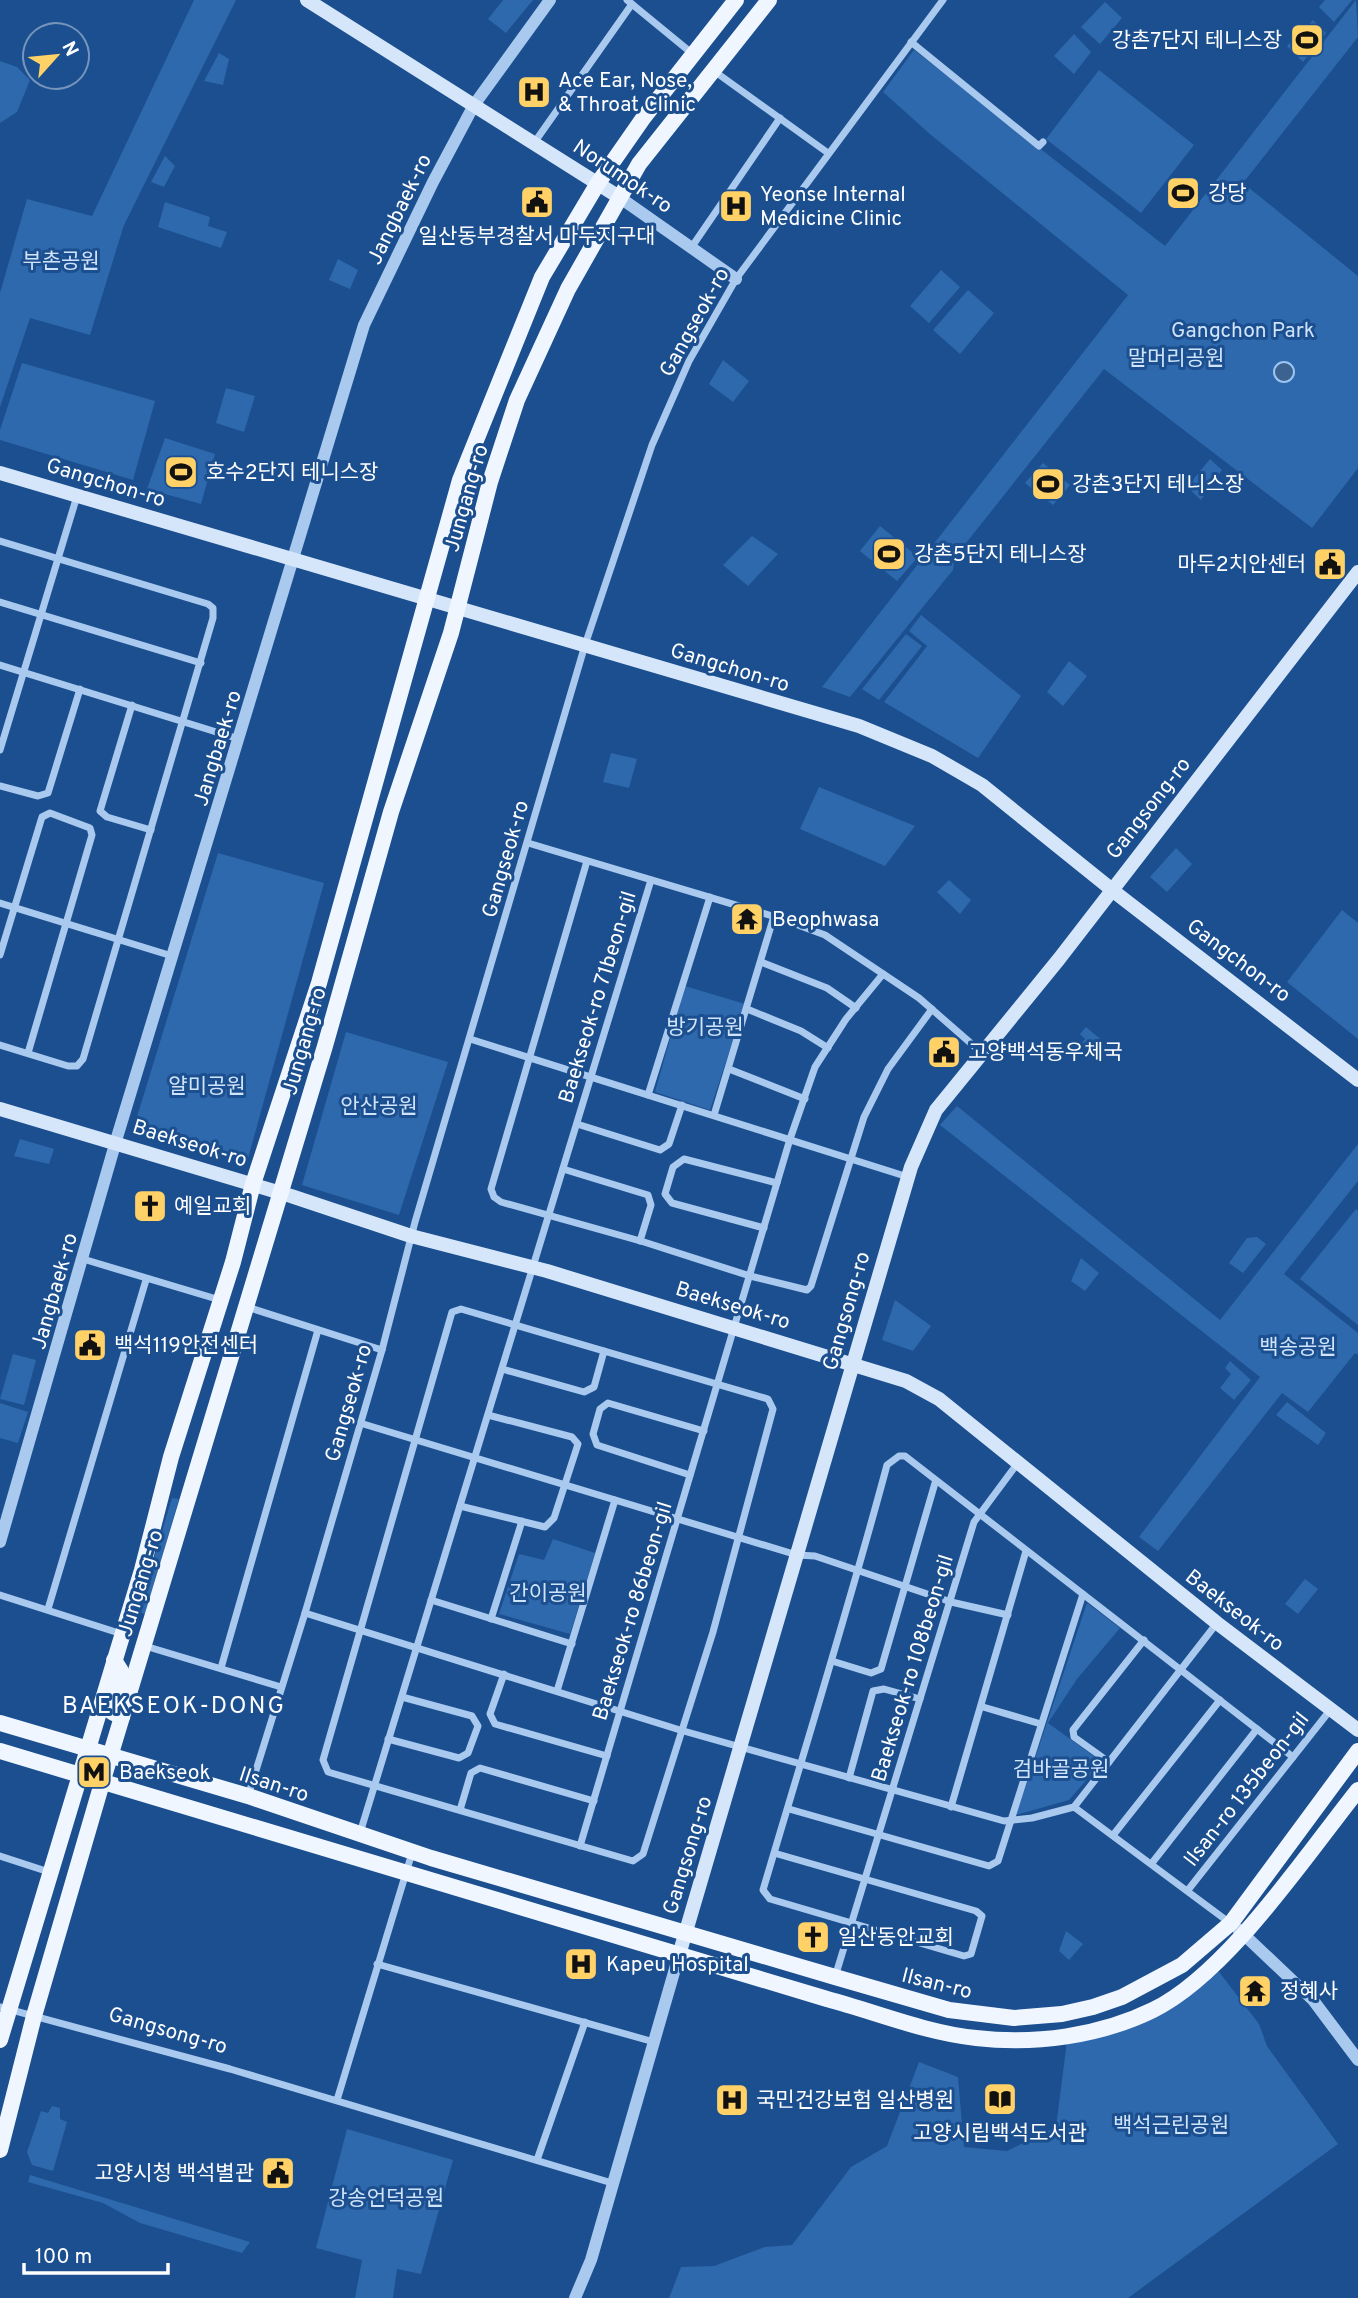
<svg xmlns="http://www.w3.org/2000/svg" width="1358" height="2298" font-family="Overpass,'Noto Sans KR',sans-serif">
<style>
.green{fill:#2e69ad}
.water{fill:#3c6290;stroke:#9cc4f0;stroke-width:2}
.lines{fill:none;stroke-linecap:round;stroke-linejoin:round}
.minor{stroke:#a9c9ee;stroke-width:7}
.tertiary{stroke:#a9c9ee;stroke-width:12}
.secondary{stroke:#d6e6fa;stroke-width:14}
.primary{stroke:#f0f6ff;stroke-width:16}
.labels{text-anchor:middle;stroke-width:6;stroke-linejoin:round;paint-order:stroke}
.poi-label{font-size:21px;fill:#fff;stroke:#1b4f8f;text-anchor:start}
.street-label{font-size:21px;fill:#fff;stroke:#1b4f8f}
.park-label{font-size:21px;fill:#cfe3fa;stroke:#1b4f8f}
.quarter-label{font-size:24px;letter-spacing:2px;fill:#fff;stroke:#1b4f8f}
</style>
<rect width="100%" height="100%" fill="#1b4f8f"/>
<g class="green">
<path d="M194 0H236L124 225 90 335 30 318 0 407V293L27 199 92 216Z"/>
<path d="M503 0H533L506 33 488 19Z"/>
<path d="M1325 0H1352L1334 22 1319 7Z"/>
<path d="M1356 0 1358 37 1243 183 1358 276V468L1312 528 1104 369 955 557 953 570 850 697 822 687 1128 295 931 135 883 92 914 50 1165 246Z"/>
<path d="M1105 2 1122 18 1100 44 1081 27Z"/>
<path d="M1313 20 1326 33 1303 62 1287 46Z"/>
<path d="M1074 34 1091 52 1074 74 1054 56Z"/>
<path d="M219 53 229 59 223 85 204 81Z"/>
<path d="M0 61 17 67 30 80 17 112 0 123Z"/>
<path d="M1099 70 1194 145 1141 213 1046 139Z"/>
<path d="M165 156 175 166 164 187 151 182Z"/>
<path d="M165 202 210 217 208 226 227 232 221 248 158 227Z"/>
<path d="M338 259 358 270 350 289 329 280Z"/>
<path d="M941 270 960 287 929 323 910 306Z"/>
<path d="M968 290 994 313 960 354 933 330Z"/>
<path d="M723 360 749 381 733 402 709 384Z"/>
<path d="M22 363 155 401 133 480 0 440V430Z"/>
<path d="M226 388 255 396 244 432 216 423Z"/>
<path d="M165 438 215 454 201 504 147 489Z"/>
<path d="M1210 459 1222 470 1201 500 1187 487Z"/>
<path d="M1043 463 1070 485 1053 505 1025 483Z"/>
<path d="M880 526 918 557 897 581 860 551Z"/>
<path d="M752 536 778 554 748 586 723 565Z"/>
<path d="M921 615 1021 696 978 758 884 702 927 646 909 631Z"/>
<path d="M906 634 922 646 879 700 862 689Z"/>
<path d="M1069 661 1087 676 1063 706 1047 692Z"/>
<path d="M611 753 637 759 629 788 603 782Z"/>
<path d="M819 787 915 826 885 866 800 829Z"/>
<path d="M1176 848 1192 864 1167 892 1150 877Z"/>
<path d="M218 853 324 883 247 1162 132 1133Z"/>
<path d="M949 880 971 900 960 914 937 892Z"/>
<path d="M1342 910 1358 923V1039L1287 982Z"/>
<path d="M685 986 745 1004 710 1110 655 1092Z"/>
<path d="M1086 1027 1111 1048 1100 1060 1096 1056 1086 1059 1082 1055 1087 1049 1081 1044 1085 1039 1080 1034Z"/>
<path d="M346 1032 448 1062 399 1215 302 1185Z"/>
<path d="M957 1106 1220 1320 1358 1144V1181L1284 1274 1358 1333V1355L1355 1353 1308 1412 1282 1393 1158 1551 1139 1537 1260 1377 940 1125Z"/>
<path d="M20 1139 54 1149 49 1164 14 1156Z"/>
<path d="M1356 1209 1358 1211V1325L1300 1279Z"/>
<path d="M1257 1237 1266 1244 1243 1273 1229 1263 1247 1238Z"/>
<path d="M1081 1258 1099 1273 1085 1291 1071 1281Z"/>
<path d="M895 1300 931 1326 913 1351 882 1340Z"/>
<path d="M13 1354 36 1360 24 1405 0 1399Z"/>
<path d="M1230 1361 1251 1380 1234 1400 1220 1388 1231 1374 1225 1368Z"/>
<path d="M1287 1402 1326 1433 1318 1445 1276 1415Z"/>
<path d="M0 1403 28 1412 18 1443 0 1438Z"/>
<path d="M172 1498 179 1499 145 1614 138 1612Z"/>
<path d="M553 1539 595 1553 570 1634 499 1614 519 1554 544 1560Z"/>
<path d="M1305 1579 1318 1589 1298 1614 1285 1604Z"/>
<path d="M1087 1603 1120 1628 1077 1679 1048 1723 1102 1762 1069 1800 1016 1815Z"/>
<path d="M1066 1931 1083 1944 1069 1960 1059 1951Z"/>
<path d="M1216 1968 1259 2024 1267 2046 1338 2144 1128 2298H669L681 2267 714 2266 765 2247 792 2245 851 2167 887 2146 919 2062 958 2077 964 2147 1007 2151 1056 2127 1067 2041 1159 2009Z"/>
<path d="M52 2106 60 2108V2119L67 2122 53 2171 32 2165 27 2152 41 2111 48 2113Z"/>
<path d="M347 2129 453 2160 421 2274 397 2269 393 2298H355L362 2260 316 2248Z"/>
<path d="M30 2175 250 2242 242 2253 140 2223 103 2203 28 2182Z"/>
</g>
<circle class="water" cx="1284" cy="372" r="10"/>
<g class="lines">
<g class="minor">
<path d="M627 0 694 55"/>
<path d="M911 42 1039 146 1043 142"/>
<path d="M714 71 828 153"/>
<path d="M534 143 632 4"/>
<path d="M691 248 780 118"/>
<path d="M0 541 208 604 213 608V618L83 1059 77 1066H68L0 1045"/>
<path d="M0 602 201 663"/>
<path d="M0 665 239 739"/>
<path d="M132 705 100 811 107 817 151 830"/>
<path d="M0 750 77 496"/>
<path d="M0 786 38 796 48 793 80 689"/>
<path d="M528 843 779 918 825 935 919 998 982 1053"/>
<path d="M587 861 491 1189 494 1197 501 1202 644 1242 750 1276 807 1290 811 1286 864 1117 888 1069 932 1009"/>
<path d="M0 903 172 956"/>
<path d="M0 955 42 817 50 813 90 828 92 835 28 1053"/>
<path d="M761 962 827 988 856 1008"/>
<path d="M747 1009 801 1031 828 1048"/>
<path d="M470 1039 908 1177"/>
<path d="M729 1069 805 1099"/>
<path d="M648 1095 710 897"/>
<path d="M714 1115 774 916"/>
<path d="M577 1124 660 1150 669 1144 682 1105"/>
<path d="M563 1169 648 1195 651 1205 640 1241"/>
<path d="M764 1228 672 1203 665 1194 673 1167 684 1159 777 1183"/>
<path d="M83 1259 220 1300"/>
<path d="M247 1307 382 1350"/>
<path d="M461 1309 768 1399 773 1409 713 1632 643 1854 633 1861 328 1772 323 1760 452 1312Z"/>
<path d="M502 1369 584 1392 594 1387 604 1351"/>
<path d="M360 1423 797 1555 815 1556 951 1602 1008 1615"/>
<path d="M690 1475 597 1445 593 1434 600 1409 608 1403 704 1431"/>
<path d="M460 1506 545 1527 554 1518 578 1444 572 1437 488 1415"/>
<path d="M0 1595 122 1634"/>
<path d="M431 1600 572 1644"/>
<path d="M48 1609 146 1280"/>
<path d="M305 1613 680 1730 1004 1821 1032 1818 1074 1807 1217 1623"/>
<path d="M491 1619 522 1521"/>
<path d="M145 1646 281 1687"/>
<path d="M832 1661 871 1673 881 1669 935 1483"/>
<path d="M221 1668 318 1330"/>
<path d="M504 1674 490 1714 495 1724 607 1756"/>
<path d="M557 1691 615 1500"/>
<path d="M983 1707 1041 1724"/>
<path d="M388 1739 459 1758 468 1753 478 1726 472 1716 402 1697"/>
<path d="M1109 1762 1074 1737 1073 1730 1144 1640"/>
<path d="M849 1778 873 1691 884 1689 920 1699"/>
<path d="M248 1796 305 1613 382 1350 415 1222 585 645 652 445 689 361 736 279 943 0"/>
<path d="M951 1807 1026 1551"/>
<path d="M1074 1807 1230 1923"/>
<path d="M789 1809 989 1866 998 1861 1083 1594"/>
<path d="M460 1810 471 1773 480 1768 594 1801"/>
<path d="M360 1833 651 880"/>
<path d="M1114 1834 1220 1700"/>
<path d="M580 1846 790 1139 815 1067 846 1019 883 974"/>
<path d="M774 1853 976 1911 982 1916 971 1954 964 1956 770 1899 763 1890C805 1748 849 1607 887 1465L899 1456H905L1293 1757"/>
<path d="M0 1856 49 1872"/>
<path d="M1152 1863 1257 1729"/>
<path d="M1188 1890 1331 1709"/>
<path d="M377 1964 654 2042"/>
<path d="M835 1977 974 1522 1017 1464"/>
<path d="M0 2007 230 2069 612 2183"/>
<path d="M337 2100 412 1853"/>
<path d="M537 2160 585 2022"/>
</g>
<g class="tertiary">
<path d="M619 197 736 279"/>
<path d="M0 1542 118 1134 364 325 433 182 474 105 550 0"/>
<path d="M1238 1929 1313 2000 1358 2060"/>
<path d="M575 2298 591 2260 679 1955"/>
</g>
<g class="secondary">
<path d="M307 0 619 197"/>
<path d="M0 473 859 726 932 756 982 785 1121 897 1358 1080"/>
<path d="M0 1109 291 1196 411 1236 547 1271 906 1381 939 1399 1217 1623 1358 1730"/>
<path d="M679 1955 911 1167 936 1110 1059 959 1358 572"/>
</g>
<g class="primary">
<path d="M114 1660 121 1671 112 1712 122 1717"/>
<path d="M0 1723 248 1796 431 1858 835 1977 949 2010 1014 2018 1062 2014 1093 2007 1122 1997 1182 1965 1231 1923 1358 1751"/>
<path d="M0 1751 827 1999C876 2012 926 2033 976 2038 1035 2045 1100 2036 1153 2010 1227 1974 1306 1855 1358 1790"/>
<path d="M0 2040 142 1570 171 1457 233 1262 253 1184 319 983 460 480 542 277 598 183 644 117 736 0"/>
<path d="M0 2150 34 2016 102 1783 325 1046 391 812 451 633 490 482 517 400 568 289 639 164 769 0"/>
</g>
</g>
<defs>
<g id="stadium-square" transform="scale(1.75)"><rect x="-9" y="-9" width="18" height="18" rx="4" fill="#ffd166" stroke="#1b4f8f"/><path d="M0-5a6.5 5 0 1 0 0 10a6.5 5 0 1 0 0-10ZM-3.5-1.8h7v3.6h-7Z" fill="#111"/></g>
<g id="hospital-square" transform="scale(1.75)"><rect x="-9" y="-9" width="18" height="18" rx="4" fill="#ffd166" stroke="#1b4f8f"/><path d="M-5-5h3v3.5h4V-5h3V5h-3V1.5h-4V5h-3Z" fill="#111"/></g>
<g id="civic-square" transform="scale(1.75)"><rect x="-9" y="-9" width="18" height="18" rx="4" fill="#ffd166" stroke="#1b4f8f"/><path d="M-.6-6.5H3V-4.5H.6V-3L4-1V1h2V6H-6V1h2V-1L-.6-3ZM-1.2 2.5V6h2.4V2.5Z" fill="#111"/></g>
<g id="temple-square" transform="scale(1.75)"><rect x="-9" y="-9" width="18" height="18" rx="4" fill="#ffd166" stroke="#1b4f8f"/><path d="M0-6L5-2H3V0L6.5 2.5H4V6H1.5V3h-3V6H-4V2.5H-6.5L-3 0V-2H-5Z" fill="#111"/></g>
<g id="church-square" transform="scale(1.75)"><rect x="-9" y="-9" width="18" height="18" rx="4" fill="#ffd166" stroke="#1b4f8f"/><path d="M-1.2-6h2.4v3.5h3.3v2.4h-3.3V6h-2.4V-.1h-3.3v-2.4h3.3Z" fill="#111"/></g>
<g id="metro-square" transform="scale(1.75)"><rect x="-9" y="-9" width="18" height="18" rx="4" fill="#ffd166" stroke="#1b4f8f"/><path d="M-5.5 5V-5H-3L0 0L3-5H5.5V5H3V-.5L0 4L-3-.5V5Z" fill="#111"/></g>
<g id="library-square" transform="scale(1.75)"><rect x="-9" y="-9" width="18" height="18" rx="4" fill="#ffd166" stroke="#1b4f8f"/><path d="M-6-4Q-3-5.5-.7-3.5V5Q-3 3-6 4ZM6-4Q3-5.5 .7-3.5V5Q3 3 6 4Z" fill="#111"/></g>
</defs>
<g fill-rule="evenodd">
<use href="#stadium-square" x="1307" y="40"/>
<use href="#hospital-square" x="534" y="92"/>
<use href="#stadium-square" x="1183" y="193"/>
<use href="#civic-square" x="537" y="202"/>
<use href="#hospital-square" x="736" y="206"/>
<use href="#stadium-square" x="181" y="472"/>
<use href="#stadium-square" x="1048" y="484"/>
<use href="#stadium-square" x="889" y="554"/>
<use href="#civic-square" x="1330" y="564"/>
<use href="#temple-square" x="747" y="919"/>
<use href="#civic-square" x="944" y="1052"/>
<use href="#church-square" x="150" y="1206"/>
<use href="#civic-square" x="90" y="1345"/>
<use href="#metro-square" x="94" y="1772"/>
<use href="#church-square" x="813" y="1937"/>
<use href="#hospital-square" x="581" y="1964"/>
<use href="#temple-square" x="1255" y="1991"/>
<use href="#library-square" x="1000" y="2099"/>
<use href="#hospital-square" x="732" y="2100"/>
<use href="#civic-square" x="278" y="2173"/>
</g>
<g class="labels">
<g class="poi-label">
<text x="1282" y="47" text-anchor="end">강촌7단지 테니스장</text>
<text x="558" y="87">Ace Ear, Nose,<tspan x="558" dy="24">&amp; Throat Clinic</tspan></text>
<text x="1208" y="200">강당</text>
<text x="760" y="201">Yeonse Internal<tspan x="760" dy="24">Medicine Clinic</tspan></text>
<text x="537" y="243" text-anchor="middle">일산동부경찰서 마두지구대</text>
<text x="206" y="479">호수2단지 테니스장</text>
<text x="1072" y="491">강촌3단지 테니스장</text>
<text x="914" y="561">강촌5단지 테니스장</text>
<text x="1306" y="571" text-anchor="end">마두2치안센터</text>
<text x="772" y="926">Beophwasa</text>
<text x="968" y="1059">고양백석동우체국</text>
<text x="174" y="1213">예일교회</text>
<text x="114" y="1352">백석119안전센터</text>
<text x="119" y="1779">Baekseok</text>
<text x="838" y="1944">일산동안교회</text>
<text x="606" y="1971">Kapeu Hospital</text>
<text x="1280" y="1998">정혜사</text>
<text x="756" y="2107">국민건강보험 일산병원</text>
<text x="1000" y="2140" text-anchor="middle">고양시립백석도서관</text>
<text x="254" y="2180" text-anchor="end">고양시청 백석별관</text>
</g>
<g class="street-label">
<text transform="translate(623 176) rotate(34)" y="7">Norumok-ro</text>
<text transform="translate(399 209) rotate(-64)" y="7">Jangbaek-ro</text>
<text transform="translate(694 322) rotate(-61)" y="7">Gangseok-ro</text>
<text transform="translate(106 482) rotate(17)" y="7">Gangchon-ro</text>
<text transform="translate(466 498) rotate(-74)" y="7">Jungang-ro</text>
<text transform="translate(730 667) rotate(17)" y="7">Gangchon-ro</text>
<text transform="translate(217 748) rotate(-73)" y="7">Jangbaek-ro</text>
<text transform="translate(1148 808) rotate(-52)" y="7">Gangsong-ro</text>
<text transform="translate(505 859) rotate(-74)" y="7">Gangseok-ro</text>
<text transform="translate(1239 960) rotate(37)" y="7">Gangchon-ro</text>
<text transform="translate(597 997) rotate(-73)" y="7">Baekseok-ro 71beon-gil</text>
<text transform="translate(304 1041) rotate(-74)" y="7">Jungang-ro</text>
<text transform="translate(190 1143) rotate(17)" y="7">Baekseok-ro</text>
<text transform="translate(54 1291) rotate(-74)" y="7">Jangbaek-ro</text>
<text transform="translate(733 1305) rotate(17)" y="7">Baekseok-ro</text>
<text transform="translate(846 1311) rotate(-74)" y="7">Gangsong-ro</text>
<text transform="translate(348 1403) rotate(-74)" y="7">Gangseok-ro</text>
<text transform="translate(140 1583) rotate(-73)" y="7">Jungang-ro</text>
<text transform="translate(1235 1610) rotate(38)" y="7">Baekseok-ro</text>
<text transform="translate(632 1611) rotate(-73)" y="7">Baekseok-ro 86beon-gil</text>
<text transform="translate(912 1668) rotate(-73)" y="7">Baekseok-ro 108beon-gil</text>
<text transform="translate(274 1784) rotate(18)" y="7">Ilsan-ro</text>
<text transform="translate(1246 1789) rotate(-52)" y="7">Ilsan-ro 135beon-gil</text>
<text transform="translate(687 1855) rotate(-73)" y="7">Gangsong-ro</text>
<text transform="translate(937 1983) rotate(14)" y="7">Ilsan-ro</text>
<text transform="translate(168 2030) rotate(16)" y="7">Gangsong-ro</text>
</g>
<g class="park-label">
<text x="61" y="268">부촌공원</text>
<text x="1243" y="337">Gangchon Park</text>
<text x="1176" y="365">말머리공원</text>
<text x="705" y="1034">방기공원</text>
<text x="207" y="1093">얄미공원</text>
<text x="379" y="1113">안산공원</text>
<text x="1298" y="1354">백송공원</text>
<text x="548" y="1600">간이공원</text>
<text x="1061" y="1776">검바골공원</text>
<text x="1171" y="2132">백석근린공원</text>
<text x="386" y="2205">강송언덕공원</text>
</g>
<g class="quarter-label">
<text x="174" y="1713">BAEKSEOK-DONG</text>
</g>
</g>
<g transform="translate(56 56) rotate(63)"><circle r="33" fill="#1b4f8f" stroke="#7695bc" stroke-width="2"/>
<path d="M0-5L12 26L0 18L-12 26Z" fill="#ffd166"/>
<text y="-10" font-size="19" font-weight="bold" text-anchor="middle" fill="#ffffff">N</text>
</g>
<path d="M24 2263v10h144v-10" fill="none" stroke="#ffffff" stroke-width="3.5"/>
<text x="35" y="2263" font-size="21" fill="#ffffff" stroke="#1b4f8f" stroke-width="5" paint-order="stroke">100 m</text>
</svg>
